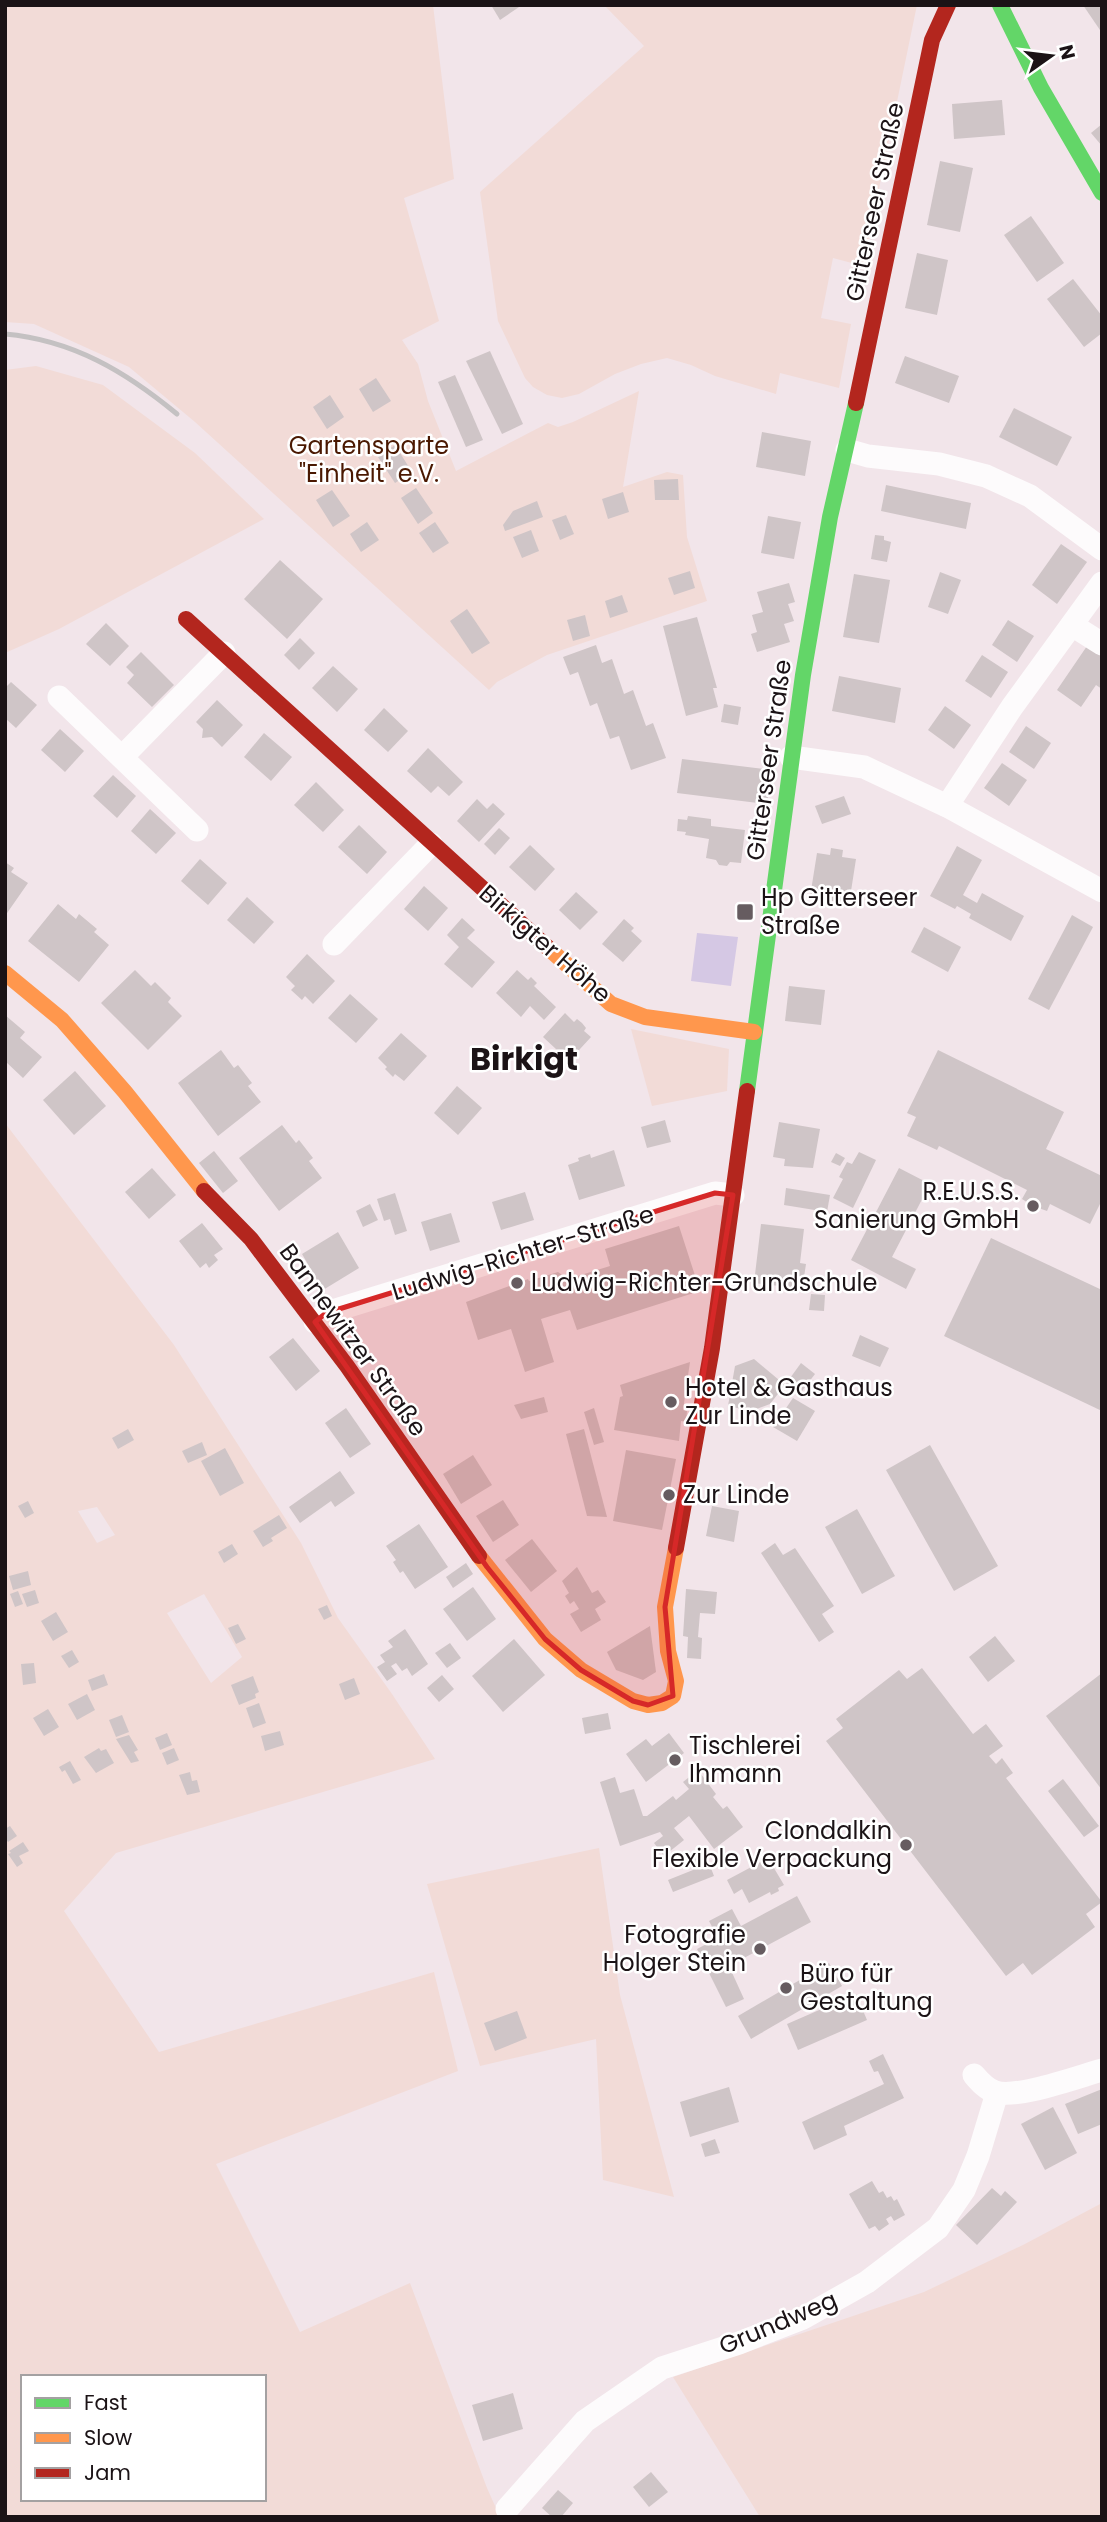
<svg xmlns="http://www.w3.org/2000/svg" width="1107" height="2522" font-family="Poppins,sans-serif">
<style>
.green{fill:#f2dbd7;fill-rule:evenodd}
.water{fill:#d5c8e4}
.building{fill:#cfc5c7}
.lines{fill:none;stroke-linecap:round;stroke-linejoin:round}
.street{stroke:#fdfbfc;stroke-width:23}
.fast{stroke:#63d668;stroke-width:16}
.slow{stroke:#ff974d;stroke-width:16}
.jam{stroke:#b3261e;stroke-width:16}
.rail{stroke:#c4c1c2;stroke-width:5}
.marked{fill:#d62828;fill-opacity:0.2;stroke:#d62828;stroke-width:5;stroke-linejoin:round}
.poi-dot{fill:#665c60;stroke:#fff;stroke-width:2.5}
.labels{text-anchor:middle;stroke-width:5;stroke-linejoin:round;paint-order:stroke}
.street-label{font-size:24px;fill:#1b1316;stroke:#fff}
.park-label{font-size:24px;fill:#4a1801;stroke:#fff}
.poi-label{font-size:24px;fill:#1b1316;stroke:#fff;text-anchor:start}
.district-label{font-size:32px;font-weight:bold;fill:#1b1316;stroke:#fff}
</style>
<rect width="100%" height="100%" fill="#f2e5ea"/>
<g class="green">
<path d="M5 5H433L454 179 404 198 439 321 402 340 418 364 428 401 456 471 548 423 558 427 573 422 639 391 623 487 667 472 683 475 687 537 707 601 547 655 497 682 489 690 195 422 129 367 34 324 5 322Z"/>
<path d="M604 5H917L863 266 833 258 821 318 851 324 839 388 780 373 776 394 715 376 691 365 667 358 641 364 615 374 579 394 562 398 547 395 533 387 525 378 498 321 480 192 644 46Z"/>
<path d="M36 366 103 385 195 453 264 519 59 629 5 653V370Z"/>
<path d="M631 1029 729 1049 727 1091 652 1106Z"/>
<path d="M5 1123 174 1345 301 1543 338 1618 392 1694 435 1759 116 1853 64 1911 159 2052 434 1972 458 2071 216 2164 300 2332 410 2283 487 2488 500 2517H5ZM97 1507 115 1535 97 1543 78 1511ZM204 1594 242 1657 211 1683 167 1613ZM23 2377H264V2499H23Z"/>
<path d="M599 1848 620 1995 674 2197 603 2180 596 2039 480 2066 427 1884Z"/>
<path d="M1102 2203V2517H760L673 2377 924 2292 1023 2245Z"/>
</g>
<path class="water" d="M697 933 738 937 731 986 691 981Z"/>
<g class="building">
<path d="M491 5H522L500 20Z"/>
<path d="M1083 5H1102V33L1085 8Z"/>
<path d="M1002 100 1005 135 954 139 952 104Z"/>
<path d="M1102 124V146L1091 133Z"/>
<path d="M940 161 973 168 960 232 927 225Z"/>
<path d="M1031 216 1064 263 1037 282 1004 235Z"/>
<path d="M917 253 948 260 937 315 905 308Z"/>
<path d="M1073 279 1102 316V333L1084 347 1047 299Z"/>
<path d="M490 351 523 424 502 434 466 361Z"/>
<path d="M905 356 959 376 949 403 895 383Z"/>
<path d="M455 375 483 440 466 447 438 382Z"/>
<path d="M376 378 391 401 373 412 359 389Z"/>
<path d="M330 395 344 417 327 429 313 407Z"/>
<path d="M1014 408 1072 437 1057 466 999 437Z"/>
<path d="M762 432 811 441 805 476 756 467Z"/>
<path d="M395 445 412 472 395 483 378 457Z"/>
<path d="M678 479 679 500H655L654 480Z"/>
<path d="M886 485 971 503 966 529 881 511Z"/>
<path d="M416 488 433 513 418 524 401 498Z"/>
<path d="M332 490 350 516 333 527 316 500Z"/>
<path d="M623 492 629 512 608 519 602 499Z"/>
<path d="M537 501 543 517 505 531 503 525 513 511Z"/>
<path d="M566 515 574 534 560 540 552 520Z"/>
<path d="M768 516 801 522 794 559 761 553Z"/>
<path d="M367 522 379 540 361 552 350 534Z"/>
<path d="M435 522 449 543 433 553 419 533Z"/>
<path d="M531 530 539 551 522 558 513 537Z"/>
<path d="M875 535 884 536V540L891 542 887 562 871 559Z"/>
<path d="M1061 544 1087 562 1057 604 1032 585Z"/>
<path d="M280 560 323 599 287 639 244 599Z"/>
<path d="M690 571 695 588 674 595 668 578Z"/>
<path d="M940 572 961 580 948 614 928 607Z"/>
<path d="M854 574 890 580 879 643 843 637Z"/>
<path d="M789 583 795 602 788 604 794 621 784 624 790 642 757 652 751 634 757 632 752 615 763 612 757 592Z"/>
<path d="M622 595 628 612 610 618 605 601Z"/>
<path d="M467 609 490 643 472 654 450 621Z"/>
<path d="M585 615 590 636 573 641 567 620Z"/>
<path d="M697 617 717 688H713L718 707 686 716 663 626Z"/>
<path d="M1008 620 1034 636 1017 662 992 645Z"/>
<path d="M106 623 129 646 110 666 86 644Z"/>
<path d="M300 638 315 653 299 670 284 655Z"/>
<path d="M596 645 602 663 612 659 624 694 633 690 646 726 653 723 666 758 631 770 619 736 610 739 597 703 590 706 578 672 570 675 563 657Z"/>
<path d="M1087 646 1102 657V689L1096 685 1081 707 1057 690Z"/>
<path d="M141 652 174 685 152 707 127 683 134 675 126 667Z"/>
<path d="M982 655 1008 672 991 698 965 681Z"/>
<path d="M333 666 358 689 337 712 312 688Z"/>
<path d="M839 676 901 688 895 723 832 711Z"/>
<path d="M11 682 37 705 16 728 5 718V688Z"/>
<path d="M217 700 243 725 222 747 212 737 202 738 203 729 196 722Z"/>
<path d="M724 704 741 707 738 725 721 722Z"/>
<path d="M945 706 971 725 954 749 928 730Z"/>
<path d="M384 708 408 731 388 752 364 730Z"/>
<path d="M1026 726 1051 743 1034 769 1009 752Z"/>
<path d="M60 729 84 751 65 772 41 750Z"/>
<path d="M264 733 292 757 271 781 244 757Z"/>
<path d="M428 748 463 782 449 796 438 786 431 793 407 771Z"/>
<path d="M682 759 772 770 767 804 677 793Z"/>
<path d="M1002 763 1027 780 1009 806 984 788Z"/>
<path d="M113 775 136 796 117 818 93 796Z"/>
<path d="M316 782 344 810 323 832 294 805Z"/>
<path d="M844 796 851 814 822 824 815 806Z"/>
<path d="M477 799 487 809 493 803 505 814 479 842 457 821Z"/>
<path d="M150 809 176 833 156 854 131 831Z"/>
<path d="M688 816 711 819V826L745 830 741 863 730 862 727 866 719 865 716 860 706 858 709 839 685 835 686 832 677 831 678 819 687 820Z"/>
<path d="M359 825 387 852 367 874 338 847Z"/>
<path d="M499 828 510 838 495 855 484 844Z"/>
<path d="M530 845 555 869 535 891 509 867Z"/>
<path d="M957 846 982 860 963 895 977 903 982 893 1024 916 1011 941 969 918 971 914 957 906 955 909 930 896Z"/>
<path d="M831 848 843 850 842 857 856 859 849 904 810 897 817 853 830 855Z"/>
<path d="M200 859 227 883 208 905 181 881Z"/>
<path d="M5 862 14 868 11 872 28 883 5 916Z"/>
<path d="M424 886 448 908 428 931 404 909Z"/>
<path d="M576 892 598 912 580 930 559 910Z"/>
<path d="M247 897 274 922 254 944 227 920Z"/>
<path d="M58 904 76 919 79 914 97 929 94 932 109 945 79 982 28 941Z"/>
<path d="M1072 915 1093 927 1049 1010 1028 999Z"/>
<path d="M462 918 475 930 467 938 495 962 472 988 444 964 459 947 447 935Z"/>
<path d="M624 919 634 928 631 931 642 941 623 962 602 944Z"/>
<path d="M924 927 961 947 948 972 911 952Z"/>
<path d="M307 954 335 981 313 1004 305 996 302 1000 291 990 295 986 286 977Z"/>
<path d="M135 970 151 986 155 982 171 998 168 1002 182 1016 148 1050 101 1003Z"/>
<path d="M517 970 528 980 531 977 537 983 534 986 556 1007 544 1020 530 1006 521 1017 496 993Z"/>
<path d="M789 986 825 990 821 1025 785 1021Z"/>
<path d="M350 994 378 1019 356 1043 328 1018Z"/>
<path d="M565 1013 574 1022 577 1019 582 1023 586 1028 584 1031 591 1037 569 1061 543 1037Z"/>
<path d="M5 1015 25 1032 20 1038 42 1057 23 1078 5 1061Z"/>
<path d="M401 1033 427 1056 404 1081 395 1074 393 1077 385 1069 387 1067 378 1058Z"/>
<path d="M221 1050 234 1068 238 1065 252 1083 248 1086 261 1102 218 1136 178 1083Z"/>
<path d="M938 1050 1064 1112 1046 1149 1102 1176V1200L1090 1224 1050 1204 1047 1211 1033 1206 1022 1199 1027 1190 939 1146 937 1150 907 1136 916 1117 907 1113Z"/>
<path d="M75 1071 106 1106 74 1135 43 1100Z"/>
<path d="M457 1086 482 1108 458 1135 434 1113Z"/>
<path d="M665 1120 671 1142 647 1148 641 1127Z"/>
<path d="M779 1122 820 1129 813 1168 784 1166 785 1159 773 1157Z"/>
<path d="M282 1125 296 1143 299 1140 313 1158 309 1161 322 1178 279 1211 239 1158Z"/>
<path d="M614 1150 625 1186 579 1200 568 1165 579 1161 578 1158 590 1154 591 1158Z"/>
<path d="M214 1151 238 1181 223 1193 199 1163Z"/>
<path d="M859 1152 876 1160 853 1208 833 1198 843 1179 839 1177 847 1162 852 1164Z"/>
<path d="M836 1153 845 1158 840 1166 831 1162Z"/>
<path d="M152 1168 176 1195 149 1219 125 1192Z"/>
<path d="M899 1168 930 1184 892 1257 916 1269 906 1289 851 1260Z"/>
<path d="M786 1188 830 1195 827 1212 784 1205Z"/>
<path d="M525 1192 534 1220 501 1230 492 1202Z"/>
<path d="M395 1193 407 1231 395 1235 390 1219 384 1221 377 1199Z"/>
<path d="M370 1204 378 1220 363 1227 356 1211Z"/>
<path d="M451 1213 460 1242 430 1251 421 1222Z"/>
<path d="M202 1223 223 1249 214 1255 218 1260 209 1268 206 1263 200 1268 179 1241Z"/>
<path d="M761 1224 804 1229 800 1263 806 1264 804 1277 798 1276 797 1288 754 1283Z"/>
<path d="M679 1226 700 1291 577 1330 570 1310 541 1319 554 1362 525 1372 511 1329 478 1340 466 1302 528 1279 529 1281 558 1272 568 1279 610 1266 605 1249Z"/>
<path d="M338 1232 359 1268 323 1290 302 1254Z"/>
<path d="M991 1238 1102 1290V1411L944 1336Z"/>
<path d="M811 1294 825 1295 824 1311 809 1310Z"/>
<path d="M860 1335 889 1348 880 1367 852 1356Z"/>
<path d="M293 1338 320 1371 296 1391 269 1357Z"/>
<path d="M754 1359 785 1385 770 1404 751 1411 728 1406 735 1366Z"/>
<path d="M690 1362 683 1410 687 1411 686 1422 681 1421 679 1441 614 1430 620 1397 623 1396 620 1385Z"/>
<path d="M801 1363 815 1374 799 1395 785 1385Z"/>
<path d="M544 1397 548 1412 521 1419 514 1405Z"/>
<path d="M793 1398 815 1411 797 1441 773 1427Z"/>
<path d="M346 1408 371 1444 350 1458 325 1423Z"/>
<path d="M594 1408 604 1442 594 1445 584 1412Z"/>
<path d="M128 1429 134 1440 118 1449 112 1438Z"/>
<path d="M584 1429 607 1517 587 1516 566 1434Z"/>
<path d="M202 1442 207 1455 188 1463 182 1451Z"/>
<path d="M930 1445 998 1566 954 1591 886 1470Z"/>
<path d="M225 1448 244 1483 220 1496 201 1461Z"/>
<path d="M626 1450 676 1459 662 1530 613 1521Z"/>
<path d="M473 1455 492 1485 461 1504 443 1474Z"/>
<path d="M340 1471 355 1493 335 1507 331 1501 300 1523 289 1507Z"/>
<path d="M503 1500 519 1525 493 1542 476 1516Z"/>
<path d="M28 1501 34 1513 25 1518 18 1506Z"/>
<path d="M712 1506 739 1511 734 1542 706 1536Z"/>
<path d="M857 1509 895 1576 862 1594 825 1527Z"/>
<path d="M279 1515 287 1528 271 1538 273 1541 263 1547 253 1531Z"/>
<path d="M419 1524 448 1567 415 1589 403 1571 400 1573 393 1562 396 1560 386 1546Z"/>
<path d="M532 1539 557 1571 531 1592 505 1560Z"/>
<path d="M775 1543 783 1555 795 1548 834 1606 822 1614 834 1632 819 1642 761 1553Z"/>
<path d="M232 1544 238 1554 224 1563 218 1552Z"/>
<path d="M466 1563 473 1574 453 1588 446 1577Z"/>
<path d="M577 1567 592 1593 598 1590 606 1602 595 1609 601 1620 581 1632 570 1614 579 1609 574 1601 570 1604 567 1599 565 1596 569 1593 562 1581Z"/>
<path d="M28 1571 31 1585 13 1590 9 1576Z"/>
<path d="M473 1587 496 1619 467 1641 443 1609Z"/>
<path d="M686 1589 717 1592 715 1614 700 1613 698 1637 702 1638 701 1659 687 1658 688 1637 683 1636Z"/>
<path d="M35 1590 39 1603 27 1607 22 1594Z"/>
<path d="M18 1591 23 1604 15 1607 10 1594Z"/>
<path d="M327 1605 332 1616 324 1620 318 1609Z"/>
<path d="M56 1612 68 1632 53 1641 41 1621Z"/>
<path d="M238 1624 246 1639 236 1644 228 1628Z"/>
<path d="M650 1626 656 1672 643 1680 616 1670 607 1652Z"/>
<path d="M405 1629 428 1664 412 1676 407 1668 402 1671 396 1663 391 1666 397 1674 387 1681 377 1667 385 1662 380 1655 393 1647 388 1641Z"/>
<path d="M995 1636 1015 1661 988 1682 969 1657Z"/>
<path d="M514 1639 545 1675 503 1712 472 1676Z"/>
<path d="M450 1643 461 1658 447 1668 435 1653Z"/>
<path d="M72 1650 79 1662 69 1668 61 1656Z"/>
<path d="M34 1663 36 1683 23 1685 21 1664Z"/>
<path d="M922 1668 973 1734 986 1724 1003 1746 989 1756 996 1764 1002 1758 1013 1773 1006 1778 1102 1902 1086 1914 1095 1927 1032 1975 1023 1963 1006 1976 826 1741 843 1728 836 1719 899 1670 907 1679Z"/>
<path d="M1102 1673V1790L1046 1716Z"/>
<path d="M104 1674 108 1685 92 1691 88 1680Z"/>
<path d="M442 1675 454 1689 439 1702 427 1688Z"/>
<path d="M253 1676 259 1692 255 1694 256 1698 239 1705 231 1685Z"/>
<path d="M354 1678 360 1694 345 1700 339 1684Z"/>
<path d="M87 1694 95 1710 77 1720 68 1704Z"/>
<path d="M259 1703 266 1723 253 1728 246 1708Z"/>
<path d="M48 1709 59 1727 44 1736 33 1718Z"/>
<path d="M608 1713 611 1729 585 1734 582 1718Z"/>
<path d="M122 1715 129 1732 116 1737 109 1720Z"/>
<path d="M280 1731 284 1745 265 1751 261 1736Z"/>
<path d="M167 1733 172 1745 160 1750 155 1738Z"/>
<path d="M669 1733 684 1753 646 1782 626 1754 646 1739 652 1746Z"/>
<path d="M129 1735 138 1750 134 1752 139 1761 131 1763 116 1739Z"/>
<path d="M99 1748 101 1751 106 1749 114 1763 96 1773 84 1757Z"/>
<path d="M174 1748 179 1760 167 1765 162 1753Z"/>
<path d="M70 1761 81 1780 73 1784 65 1770 62 1772 59 1767Z"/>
<path d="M698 1770 716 1794 713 1797 723 1809 727 1806 743 1827 714 1849 689 1816 674 1828 684 1840 664 1856 654 1843 663 1836 660 1832 620 1846 600 1782 615 1777 620 1793 634 1789 643 1816H647L673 1796 676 1800 689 1789 683 1782Z"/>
<path d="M190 1772 192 1781 197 1780 200 1792 187 1795 179 1775Z"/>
<path d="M1063 1779 1099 1826 1084 1837 1048 1791Z"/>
<path d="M10 1826 17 1836 8 1842 5 1838V1829Z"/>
<path d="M23 1842 29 1851 19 1856 23 1863 17 1867 8 1854 11 1853 9 1851Z"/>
<path d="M705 1853 714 1876 673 1892 668 1880 693 1870 689 1860Z"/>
<path d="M768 1858 784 1885 778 1888 779 1891 771 1895 770 1892 749 1903 742 1889 734 1894 727 1880Z"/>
<path d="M797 1896 811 1922 729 1966 744 1999 726 2007 697 1949 718 1938 709 1921 732 1909 741 1926Z"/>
<path d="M829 1963 842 1986 751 2039 738 2016Z"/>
<path d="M856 1994 867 2020 798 2050 787 2024Z"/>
<path d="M517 2011 527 2038 495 2051 484 2023Z"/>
<path d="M883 2054 904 2098 844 2126 847 2135 814 2150 802 2122 884 2084 878 2071 874 2072 869 2061Z"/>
<path d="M729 2087 739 2122 690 2137 680 2102Z"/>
<path d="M1102 2089V2124L1078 2134 1065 2104Z"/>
<path d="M1053 2107 1077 2153 1045 2170 1021 2124Z"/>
<path d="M715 2139 720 2153 705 2157 701 2144Z"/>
<path d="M872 2181 879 2193 883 2191 887 2198 891 2196 894 2201 897 2199 905 2215 894 2221 891 2216 886 2219 889 2224 879 2231 875 2226 869 2229 849 2194Z"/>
<path d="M992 2188 1001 2196 1005 2191 1017 2202 977 2245 956 2225Z"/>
<path d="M513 2393 523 2429 483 2441 472 2405Z"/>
<path d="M651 2472 668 2492 649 2507 633 2487Z"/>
<path d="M558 2490 573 2503 561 2517H552L542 2508Z"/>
</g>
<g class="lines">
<g class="street">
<path d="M847 450 868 456 939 464 986 476 1030 496 1102 549"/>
<path d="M1072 625 1102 644"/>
<path d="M59 697 197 830"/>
<path d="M122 757 224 653"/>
<path d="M791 757 864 767 947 806 1102 891"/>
<path d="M947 806 1012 707 1102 583"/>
<path d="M334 944 431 844"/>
<path d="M315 1322 326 1313 715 1193 733 1195"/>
<path d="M974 2075C980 2082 986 2089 995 2092 1017 2099 1077 2077 1102 2070"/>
<path d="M507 2509 585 2421 662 2368 739 2343 803 2318 867 2282 938 2228 964 2190 978 2156 997 2093"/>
</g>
<g class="fast">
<path d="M1000 5 1041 88 1102 193"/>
<path d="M747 1091 803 675 830 517 856 403"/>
</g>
<g class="slow">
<path d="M547 947 611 1004 645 1017 754 1032"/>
<path d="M5 973 62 1020 125 1092 204 1191"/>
<path d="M479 1556 545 1639 581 1670 633 1701 648 1705 662 1703 673 1696 676 1681 668 1651 665 1607 676 1548"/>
</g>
<g class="jam">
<path d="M856 403 932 40 948 5"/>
<path d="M186 619 547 947"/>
<path d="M204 1191 251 1239 347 1366 479 1556"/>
<path d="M676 1548 712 1348 747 1091"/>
</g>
<path class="rail" d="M5 334C73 340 126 372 177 414"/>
</g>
<path class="marked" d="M715 1193 733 1195 665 1607 673 1696 648 1705 633 1701 581 1670 545 1639 487 1567 315 1322 326 1313Z"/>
<g class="poi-dot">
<rect x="736" y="903" width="18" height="18" rx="3.5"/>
<circle cx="1033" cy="1206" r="7"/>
<circle cx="517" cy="1283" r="7"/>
<circle cx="671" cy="1402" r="7"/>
<circle cx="669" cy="1495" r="7"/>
<circle cx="675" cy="1760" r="7"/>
<circle cx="906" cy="1845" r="7"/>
<circle cx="760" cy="1949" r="7"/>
<circle cx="786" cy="1988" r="7"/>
</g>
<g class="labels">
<g class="street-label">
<text transform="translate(875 202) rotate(-78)" y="8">Gitterseer Straße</text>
<text transform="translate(769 760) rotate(-82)" y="8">Gitterseer Straße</text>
<text transform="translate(545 944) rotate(41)" y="8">Birkigter Höhe</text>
<text transform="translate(523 1253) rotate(-17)" y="8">Ludwig-Richter-Straße</text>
<text transform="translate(353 1340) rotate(54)" y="8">Bannewitzer Straße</text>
<text transform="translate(778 2323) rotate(-23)" y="8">Grundweg</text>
</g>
<g class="park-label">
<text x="369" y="454">Gartensparte<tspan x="369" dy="28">"Einheit" e.V.</tspan></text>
</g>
<g class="poi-label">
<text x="761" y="906">Hp Gitterseer<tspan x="761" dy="28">Straße</tspan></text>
<text x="1019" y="1200" text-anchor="end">R.E.U.S.S.<tspan x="1019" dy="28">Sanierung GmbH</tspan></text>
<text x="531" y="1291">Ludwig-Richter-Grundschule</text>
<text x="685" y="1396">Hotel &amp; Gasthaus<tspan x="685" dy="28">Zur Linde</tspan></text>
<text x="683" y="1503">Zur Linde</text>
<text x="689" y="1754">Tischlerei<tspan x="689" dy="28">Ihmann</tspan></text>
<text x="892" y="1839" text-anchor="end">Clondalkin<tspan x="892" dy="28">Flexible Verpackung</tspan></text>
<text x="746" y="1943" text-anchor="end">Fotografie<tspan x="746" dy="28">Holger Stein</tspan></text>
<text x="800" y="1982">Büro für<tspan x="800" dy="28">Gestaltung</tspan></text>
</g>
<g class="district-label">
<text x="524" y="1070">Birkigt</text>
</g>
</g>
<rect width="1107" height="2522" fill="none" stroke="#1b1316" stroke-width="14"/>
<rect x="21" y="2375" width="245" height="126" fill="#ffffff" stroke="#a4a1a2" stroke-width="2"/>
<rect x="35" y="2398" width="35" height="10" fill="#63d668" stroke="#a4a1a2" stroke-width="2"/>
<text x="84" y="2410" font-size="21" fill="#1b1316">Fast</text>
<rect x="35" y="2433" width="35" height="10" fill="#ff974d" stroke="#a4a1a2" stroke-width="2"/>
<text x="84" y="2445" font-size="21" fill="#1b1316">Slow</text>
<rect x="35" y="2468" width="35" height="10" fill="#b3261e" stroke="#a4a1a2" stroke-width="2"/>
<text x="84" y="2480" font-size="21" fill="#1b1316">Jam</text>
<g transform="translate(1051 56) rotate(76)" stroke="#ffffff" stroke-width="5" paint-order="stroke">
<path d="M0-5L12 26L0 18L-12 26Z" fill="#1b1316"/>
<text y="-10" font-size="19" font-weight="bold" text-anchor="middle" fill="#1b1316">N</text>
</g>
</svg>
